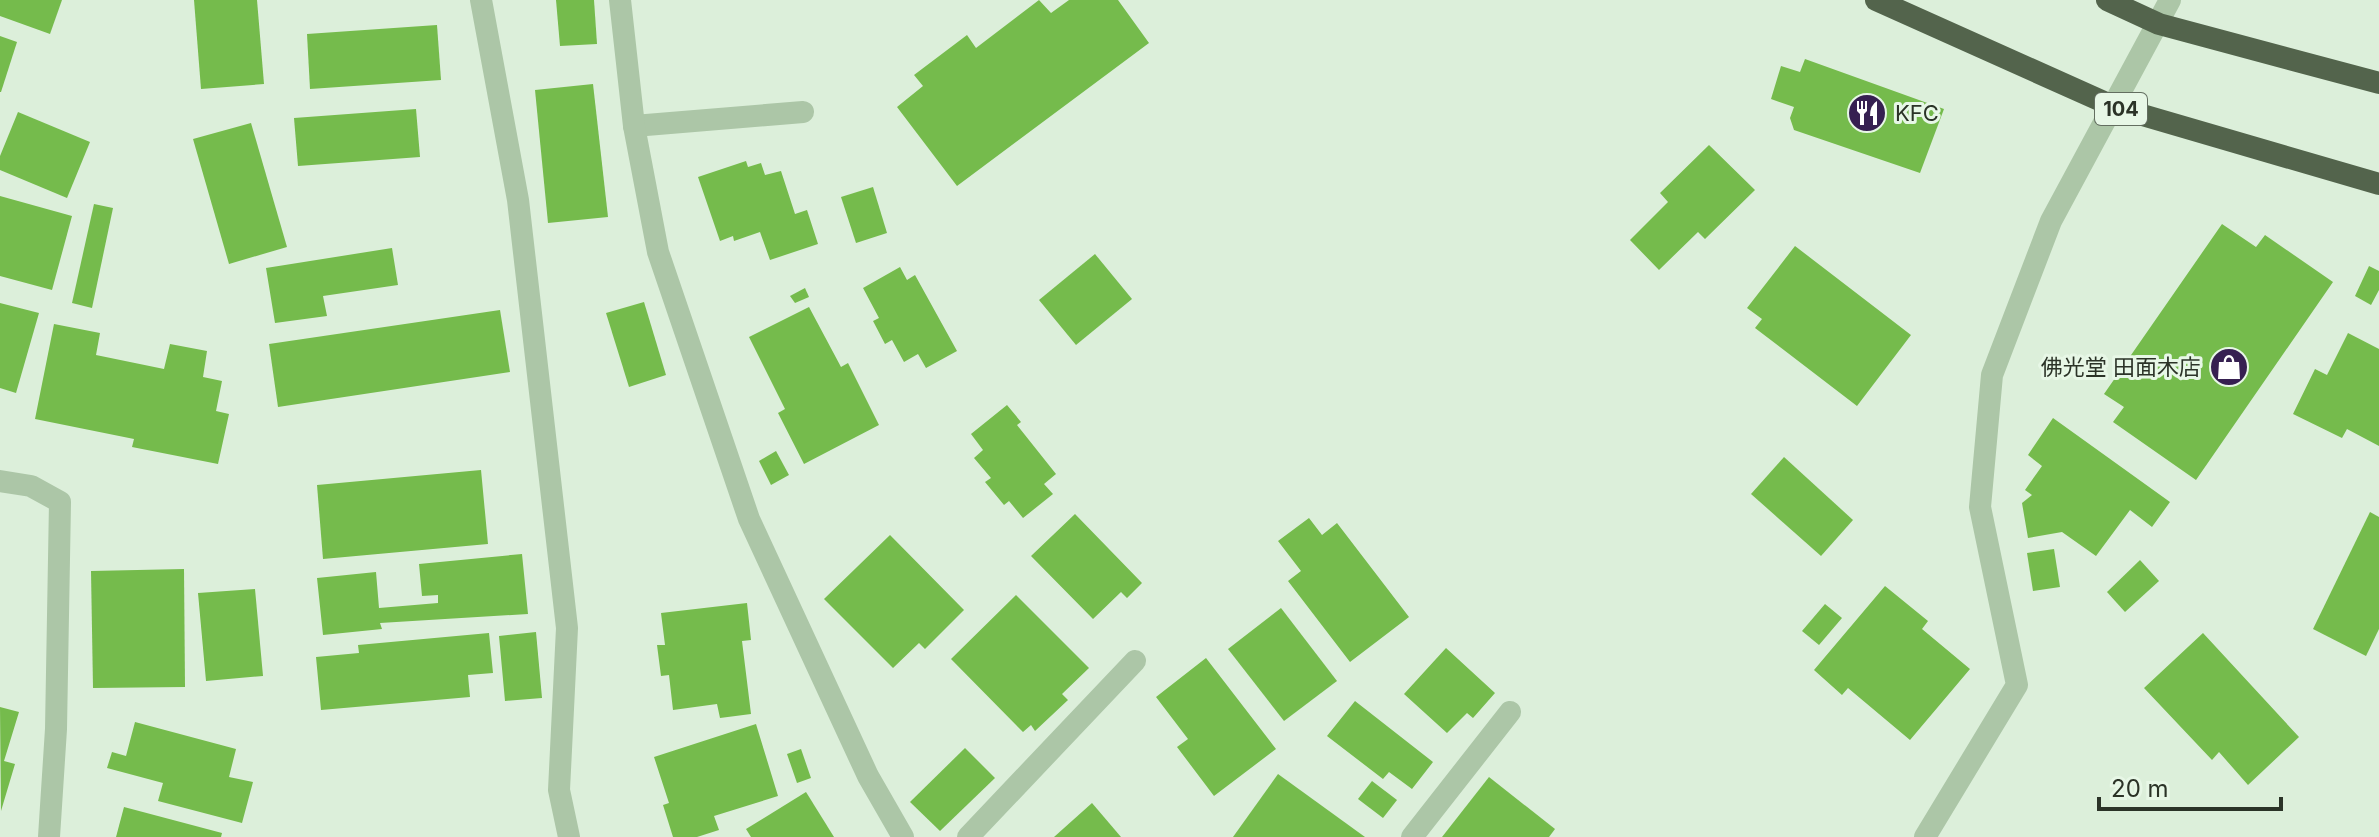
<svg xmlns="http://www.w3.org/2000/svg" width="2379" height="837" font-family="Inter,'Noto Sans JP',sans-serif">
<style>
.building{fill:#75bb4c}
.lines{fill:none;stroke-linecap:round;stroke-linejoin:round}
.service{stroke:#acc6a7;stroke-width:22}
.minor{stroke:#acc6a7;stroke-width:22}
.trunk{stroke:#53644c;stroke-width:22}
.labels{text-anchor:middle;stroke-width:6;stroke-linejoin:round;paint-order:stroke}
.shield{fill:#e7f7e6;stroke:#636e60;stroke-width:2}
.shield-label{font-size:20px;font-weight:bold;fill:#2b3327}
.poi-label{font-size:22px;fill:#2b3327;stroke:#e7f7e6;text-anchor:start}
</style>
<rect width="100%" height="100%" fill="#dcefda"/>
<g class="building">
<path d="M0 0H62L50 34 0 16Z"/>
<path d="M194 0H257L264 84 201 89Z"/>
<path d="M556 0H594L597 44 560 46Z"/>
<path d="M1039 0 1051 13 1069 0H1118L1149 43 957 186 897 107 923 86 914 75 967 35 976 48Z"/>
<path d="M437 25 441 80 310 89 307 34Z"/>
<path d="M0 36 17 42 1 92H0Z"/>
<path d="M1805 59 1944 109 1920 173 1794 130 1790 118 1794 107 1771 99 1781 66 1800 72Z"/>
<path d="M593 84 608 217 548 223 535 90Z"/>
<path d="M416 109 420 157 298 166 294 118Z"/>
<path d="M18 112 90 142 67 198 0 170V156Z"/>
<path d="M251 123 287 247 229 264 193 139Z"/>
<path d="M1709 145 1755 190 1705 239 1698 232 1659 270 1630 240 1668 202 1660 193Z"/>
<path d="M746 161 748 167 761 163 765 175 781 171 795 214 807 210 818 244 770 260 760 232 734 241 733 236 720 241 698 177Z"/>
<path d="M873 187 887 233 856 243 841 197Z"/>
<path d="M0 196 72 216 52 290 0 276Z"/>
<path d="M94 204 113 208 92 308 72 303Z"/>
<path d="M2222 224 2256 247 2265 235 2333 282 2196 480 2113 422 2124 407 2104 394Z"/>
<path d="M1795 246 1911 335 1857 406 1755 328 1762 319 1747 308Z"/>
<path d="M392 248 398 285 323 296 327 316 275 323 266 268Z"/>
<path d="M1095 254 1132 299 1076 345 1039 300Z"/>
<path d="M2369 266 2379 271V290L2371 305 2355 296Z"/>
<path d="M900 267 907 280 915 275 957 351 926 368 918 354 904 362 892 340 885 344 873 321 879 318 863 288Z"/>
<path d="M805 288 809 297 795 303 790 296Z"/>
<path d="M644 302 666 375 629 387 606 313Z"/>
<path d="M0 303 39 313 16 393 0 388Z"/>
<path d="M809 307 841 367 848 363 879 425 804 464 778 413 785 409 749 337Z"/>
<path d="M500 310 510 372 278 407 269 344Z"/>
<path d="M54 324 100 333 96 355 164 369 170 344 207 351 203 377 222 381 216 411 229 414 218 464 132 447 134 439 35 419Z"/>
<path d="M2348 333 2379 349V446L2347 429 2342 438 2293 414 2315 369 2327 375Z"/>
<path d="M1007 405 1021 422 1017 425 1056 474 1044 484 1053 494 1023 518 1009 501 1004 505 985 482 991 478 974 458 983 450 971 434Z"/>
<path d="M2053 418 2170 502 2152 527 2130 510 2096 556 2062 532 2028 538 2022 503 2032 495 2025 490 2042 466 2028 455Z"/>
<path d="M776 451 789 475 771 485 759 461Z"/>
<path d="M1784 457 1853 520 1821 556 1751 494Z"/>
<path d="M481 470 488 544 323 559 317 485Z"/>
<path d="M2370 512 2379 517V629L2366 656 2313 629Z"/>
<path d="M1075 514 1142 583 1127 598 1121 592 1093 619 1031 556Z"/>
<path d="M1309 518 1322 535 1337 523 1409 617 1350 662 1288 581 1301 571 1278 541Z"/>
<path d="M890 535 964 610 925 649 919 643 893 668 824 599Z"/>
<path d="M2054 549 2060 587 2033 591 2027 553Z"/>
<path d="M522 554 528 614 380 623 382 629 323 635 317 578 376 572 379 608 438 603V595L422 596 419 564Z"/>
<path d="M2140 560 2159 581 2125 612 2107 592Z"/>
<path d="M184 569 185 687 93 688 91 571Z"/>
<path d="M1885 586 1928 621 1922 629 1970 669 1910 740 1848 688 1842 695 1814 670Z"/>
<path d="M255 589 263 676 206 681 198 593Z"/>
<path d="M1016 595 1089 668 1062 694 1068 700 1035 731 1031 725 1023 732 951 659Z"/>
<path d="M747 603 751 640 742 641 751 714 720 718 717 704 673 710 669 675 661 676 657 645H665L661 613Z"/>
<path d="M1825 604 1842 618 1819 645 1802 631Z"/>
<path d="M1281 608 1337 681 1284 721 1228 649Z"/>
<path d="M536 632 542 698 505 701 499 636Z"/>
<path d="M489 633 493 673 468 675 470 697 321 710 316 657 359 653 358 645Z"/>
<path d="M2203 633 2299 737 2248 785 2219 752 2212 760 2144 688Z"/>
<path d="M1446 648 1495 693 1473 718 1467 713 1447 733 1404 694Z"/>
<path d="M1206 658 1276 749 1214 796 1177 747 1188 739 1156 697Z"/>
<path d="M1355 701 1433 762 1412 789 1389 772 1383 779 1327 736Z"/>
<path d="M0 707 19 712 4 761 15 764 1 811Z"/>
<path d="M135 722 236 749 229 777 253 782 242 823 158 801 163 783 107 768 112 752 126 756Z"/>
<path d="M756 724 778 796 714 816 719 830 697 837H673L663 805 669 803 654 757Z"/>
<path d="M965 748 995 778 940 831 910 802Z"/>
<path d="M801 749 811 778 797 783 787 754Z"/>
<path d="M1278 774 1365 837H1233Z"/>
<path d="M1489 777 1555 829 1549 837H1442Z"/>
<path d="M1372 781 1397 800 1383 818 1358 799Z"/>
<path d="M806 792 834 837H751L746 829Z"/>
<path d="M1092 803 1121 837H1054Z"/>
<path d="M124 807 222 833 221 837H116Z"/>
</g>
<g class="lines">
<path class="service" d="M634 126 803 112"/>
<g class="minor">
<path d="M481 0 518 200 567 628 559 790 569 837"/>
<path d="M620 0 634 126 658 252 749 519 868 776 903 837"/>
<path d="M0 481 31 486 60 502 56 729 49 837"/>
<path d="M968 837 1135 661"/>
<path d="M1412 837 1510 712"/>
<path d="M1925 837 2017 685 1980 507 1992 375 2051 221 2170 0"/>
</g>
<g class="trunk">
<path d="M1876 0 2115 107 2379 184"/>
<path d="M2107 0 2159 24 2379 83"/>
</g>
</g>
<defs>
<g id="restaurant-disc" transform="scale(2)"><circle r="9.5" fill="#362051" stroke="#e7f7e6"/><path d="M-5-6h1v4h1v-4h1v4h1v-4h1v5L-1.5 .5V6h-2V.5L-5-1ZM5-6V6H3V1.5H1.5Q1.5-4 5-6Z" fill="#fff"/></g>
<g id="shop-disc" transform="scale(2)"><circle r="9.5" fill="#362051" stroke="#e7f7e6"/><path d="M-5-2.5h2.3a2.7 3.5 0 0 1 5.4 0H5L5.5 6h-11ZM-1.5-2.5h3a1.5 2.3 0 0 0-3 0Z" fill="#fff"/></g>
</defs>
<g fill-rule="evenodd">
<use href="#restaurant-disc" x="1867" y="113"/>
<use href="#shop-disc" x="2229" y="367"/>
</g>
<g class="labels">
<rect class="shield" x="2095" y="93" width="52" height="32" rx="6"/>
<g class="shield-label">
<text x="2121" y="116">104</text>
</g>
<g class="poi-label">
<text x="1895" y="121">KFC</text>
<text x="2201" y="375" text-anchor="end">佛光堂 田面木店</text>
</g>
</g>
<path d="M2099 797v12h182v-12" fill="none" stroke="#2b3327" stroke-width="4"/>
<text x="2111" y="797" font-size="24" fill="#2b3327" stroke="#e7f7e6" stroke-width="6" paint-order="stroke">20 m</text>
</svg>
